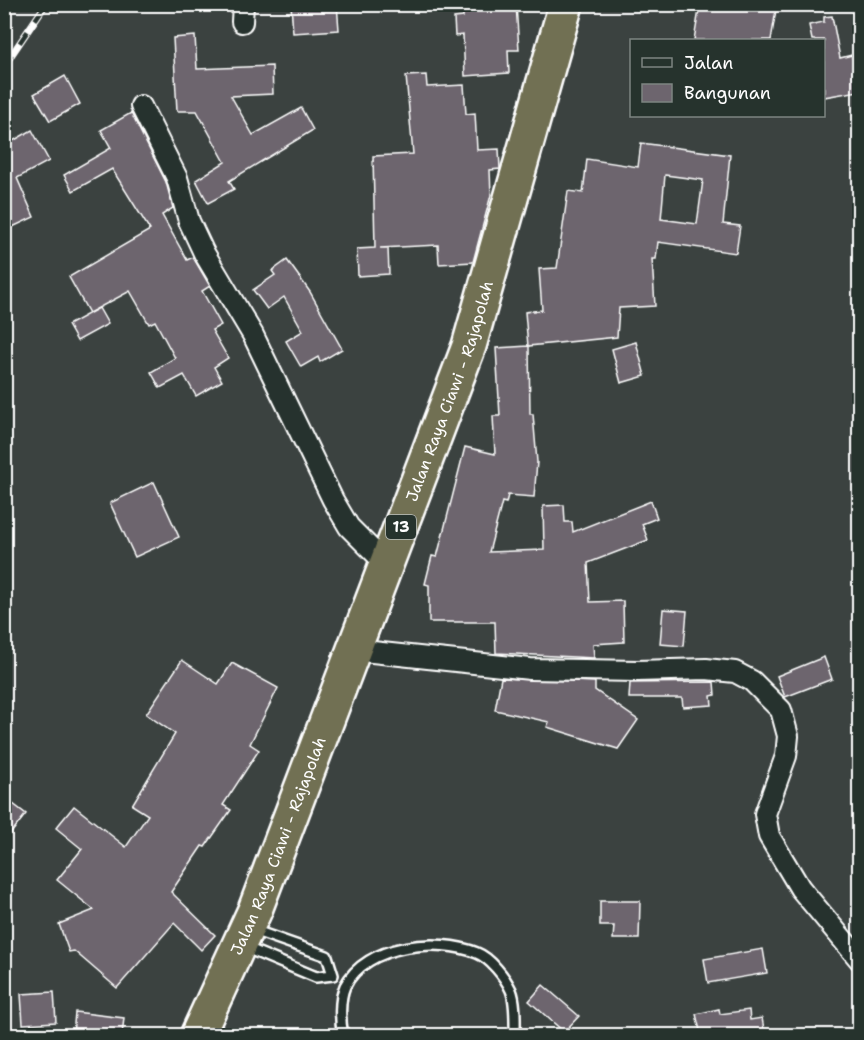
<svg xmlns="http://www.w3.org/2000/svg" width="864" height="1040" font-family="'Shantell Sans',sans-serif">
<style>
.building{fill:#6d656e;stroke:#fff;stroke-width:1.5;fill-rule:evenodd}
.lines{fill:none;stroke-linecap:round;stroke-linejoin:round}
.lane-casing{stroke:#fff;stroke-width:14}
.street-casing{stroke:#fff;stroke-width:24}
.highway-casing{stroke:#fff;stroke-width:38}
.lane{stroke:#26332d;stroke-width:9}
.street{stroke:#26332d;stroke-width:20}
.highway{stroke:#716f52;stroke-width:33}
.rail-casing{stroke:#fff;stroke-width:7}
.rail{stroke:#26332d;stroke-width:4.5;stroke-dasharray:14;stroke-linecap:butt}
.labels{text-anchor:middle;stroke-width:5;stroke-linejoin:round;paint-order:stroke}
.shield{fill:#26332d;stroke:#bec2c0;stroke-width:1.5}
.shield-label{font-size:15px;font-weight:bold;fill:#fff}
.street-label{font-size:16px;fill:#fff;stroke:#26332d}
</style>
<rect width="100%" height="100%" fill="#3b4240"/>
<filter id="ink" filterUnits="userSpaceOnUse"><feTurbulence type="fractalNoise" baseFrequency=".0167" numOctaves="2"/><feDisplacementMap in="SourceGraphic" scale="12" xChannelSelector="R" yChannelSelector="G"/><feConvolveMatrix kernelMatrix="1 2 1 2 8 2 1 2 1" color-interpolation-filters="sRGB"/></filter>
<g filter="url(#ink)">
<g class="building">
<path d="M291 4H337L339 30 293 33Z"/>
<path d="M463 4H516L519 50H508L509 73 465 76 463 35 455 36 454 18 463 17Z"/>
<path d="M700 4H777L771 40H694Z"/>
<path d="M832 16 840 58 852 55 859 91 824 97V40H812L809 25 824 22V17Z"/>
<path d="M195 36 197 69 272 66 273 94 231 96 253 135 301 108 313 130 229 181 234 189 208 203 196 180 225 162 197 111H177L173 38Z"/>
<path d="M426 75 427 87 464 85 466 114 475 113 477 150 499 149 500 169 490 170 491 195 473 262 439 264 438 245 380 248H388L389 274 358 276 357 249 375 248 373 156 413 154 406 76Z"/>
<path d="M65 76 80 104 50 121 34 94Z"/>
<path d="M131 113 166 182 173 208 162 215 187 260 193 257 210 286 202 291 221 325 212 330 228 358 214 367 222 381 196 396 184 375 160 388 151 372 175 358 155 321 149 324 130 291 89 313 69 277 150 230 112 169 73 191 64 175 111 148 101 130Z"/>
<path d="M32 130 49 161 17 178 34 217 4 231V146Z"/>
<path d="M641 143 730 155 723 224 740 226 736 253 658 242 656 259H652L655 306 619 308 617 337 529 346 530 414H533L537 462 534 497 508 495 506 503 502 502 489 552 544 550 543 506 564 505 565 522H572L573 532 651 501 657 518 642 524 648 540 588 563 590 602 623 601 624 642 593 644 594 658 496 653 495 622H429V585L425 584 432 556 437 557 465 447 495 454 493 416H500L496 348 528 346 525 312 542 310 539 269 557 268 568 191 583 193 587 159 638 167ZM665 175 703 180 697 224 661 219Z"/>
<path d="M287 260 310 292 342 349 320 362 318 357 301 367 286 341 303 331 284 297 267 309 253 290 275 275 272 271Z"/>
<path d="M99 308 108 324 77 341 68 325Z"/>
<path d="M636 342 645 376 621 383 612 349Z"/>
<path d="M154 482 179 537 135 557 110 503Z"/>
<path d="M663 609 687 611 684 646 660 644Z"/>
<path d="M824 657 832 679 785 697 777 676Z"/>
<path d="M182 660 218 684 232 663 278 688 250 744 259 750 223 805 231 810 205 847 202 846 171 892 215 935 201 950 174 923 117 988 74 951 69 952 59 924 94 910 57 880 82 849 56 828 74 806 126 847 148 815 132 805 175 734 146 714Z"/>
<path d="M501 678 595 682V690L638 720 618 749 547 727 549 722 495 710Z"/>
<path d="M714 682 715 695 711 696 712 705 683 707 682 698H629L630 683Z"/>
<path d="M4 797 26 814 4 842Z"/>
<path d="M600 901H640L639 939H613L614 926H600Z"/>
<path d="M763 949 767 973 708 983 704 959Z"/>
<path d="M543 985 579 1016 564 1032 529 1001Z"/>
<path d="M54 992 56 1022 23 1024 21 994Z"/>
<path d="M719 1009 720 1014 749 1010 750 1020 762 1018 765 1035H701L696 1014Z"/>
<path d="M75 1012 124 1018 122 1035H73Z"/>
</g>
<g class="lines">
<g class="lane-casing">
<g id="lane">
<path d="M244 947 316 977 333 975 327 956 250 929"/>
<path d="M343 1036C340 1021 339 1000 345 986 366 944 438 937 477 953 490 958 505 977 511 990 516 1002 515 1022 515 1036"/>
</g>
</g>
<g class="street-casing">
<g id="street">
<path d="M242 22 243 4"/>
<path d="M141 106 177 178 189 221 204 253 253 335 333 500 349 527 386 564"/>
<path d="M354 650 530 669 637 671 706 669 735 672 752 681 781 710 788 736 786 756 765 814 769 836 800 888 860 960"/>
</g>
</g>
<g class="highway-casing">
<g id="highway">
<path id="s1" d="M197 1036 255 910 469 346 566 4"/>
</g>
</g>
<use href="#lane" class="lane"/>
<use href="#street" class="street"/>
<use href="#highway" class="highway"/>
<g class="rail-casing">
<path id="rail" d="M4 66 46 4"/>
</g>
<use href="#rail" class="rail"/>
</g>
</g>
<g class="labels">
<rect class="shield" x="386" y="515" width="30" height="24" rx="4.5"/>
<g class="shield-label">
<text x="401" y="532">13</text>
</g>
<g class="street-label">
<text dy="6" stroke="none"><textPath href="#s1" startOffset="693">Jalan Raya Ciawi - Rajapolah</textPath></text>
<text dy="6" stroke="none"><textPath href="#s1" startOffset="207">Jalan Raya Ciawi - Rajapolah</textPath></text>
</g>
</g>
<rect width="864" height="1040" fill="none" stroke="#26332d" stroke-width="24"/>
<rect x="12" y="12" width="840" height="1016" fill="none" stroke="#fff" stroke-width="2" filter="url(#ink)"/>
<rect x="630" y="39" width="195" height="78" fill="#26332d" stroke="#7d8581" stroke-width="1.5"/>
<rect x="642" y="58" width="30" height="9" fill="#26332d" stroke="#7d8581" stroke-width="1.5"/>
<text x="684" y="69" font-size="18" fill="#ffffff">Jalan</text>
<rect x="642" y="84" width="30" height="18" fill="#6d656e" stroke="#7d8581" stroke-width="1.5"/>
<text x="684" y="99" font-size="18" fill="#ffffff">Bangunan</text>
</svg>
